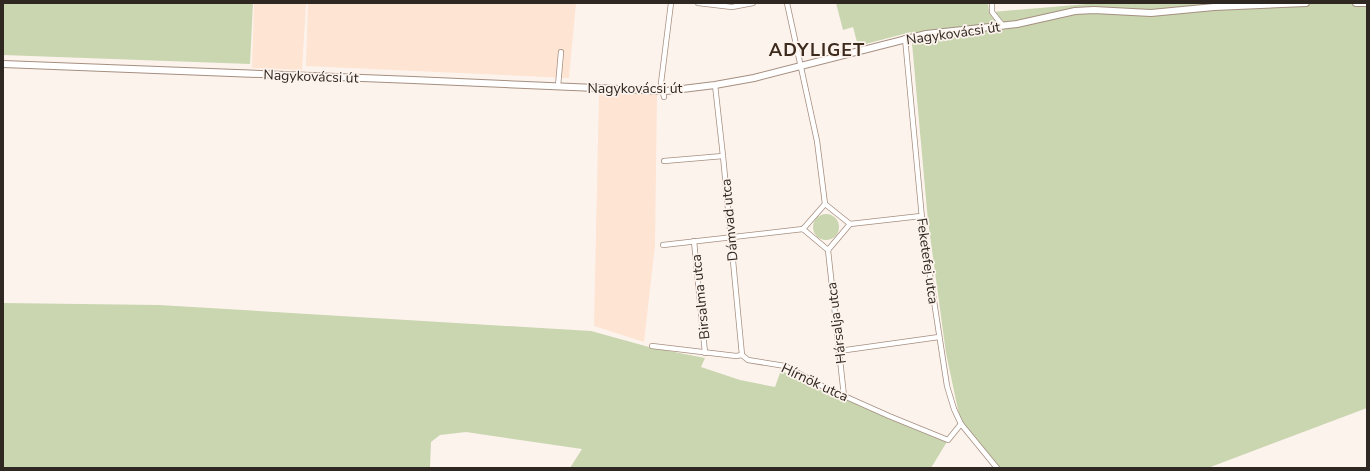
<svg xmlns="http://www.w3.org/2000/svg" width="1370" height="471" font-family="'Nunito Sans',sans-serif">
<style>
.built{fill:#fde4d3}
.green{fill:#c9d6b0}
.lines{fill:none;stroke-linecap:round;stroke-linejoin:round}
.street-casing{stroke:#a58f80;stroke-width:6}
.secondary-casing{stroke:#a58f80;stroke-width:8}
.street{stroke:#fff;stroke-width:4.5}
.secondary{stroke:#fff;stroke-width:6}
.labels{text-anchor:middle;stroke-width:3.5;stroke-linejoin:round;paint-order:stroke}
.street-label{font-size:14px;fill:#2f2721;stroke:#fdf3ed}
.district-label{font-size:18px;font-weight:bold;letter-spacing:1px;fill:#3c2a1d;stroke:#fdf3ed}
</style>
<rect width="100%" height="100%" fill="#fdf3ed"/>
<g class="built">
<path d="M254 3 306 4 302 70 252 68Z"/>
<path d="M308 3H576L569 78 306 66Z"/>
<path d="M599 93 657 94 655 245 644 342 594 326Z"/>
</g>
<g class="green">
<path d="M3 3H253L250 64 3 55Z"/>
<path d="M836 3H988L989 11 992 12 1099 3H1367V408L1208 468H998L961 424 946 353 928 221 911 32 858 46 853 27 843 30Z"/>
<circle cx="826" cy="227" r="13"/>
<path d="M3 303 159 305 591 331 649 347 705 358 701 367 740 380 775 387 781 370 810 387 844 396 948 440 931 468H570L582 449 466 432 440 435 431 442 430 468H3Z"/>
</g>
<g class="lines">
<g class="street-casing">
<g id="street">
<path d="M698 3 732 7 753 3"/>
<path d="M787 3 817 141 825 204"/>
<path d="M992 3V12L1003 26"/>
<path d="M905 38 923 229 947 386 954 409 961 424 997 468"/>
<path d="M715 85 723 156 742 355"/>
<path d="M558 86 561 52"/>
<path d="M664 97 661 83 671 3"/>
<path d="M664 161 723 156"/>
<path d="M825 204 850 224 828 250"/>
<path d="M850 224 921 216"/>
<path d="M803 229 825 204"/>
<path d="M803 229 828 250"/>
<path d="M694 241 705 353"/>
<path d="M663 245 803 229"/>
<path d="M828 250 844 396"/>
<path d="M652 346 736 356 742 355 748 360 785 366 824 387 889 416 948 440 961 424"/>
<path d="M839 351 939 337"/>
</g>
</g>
<g class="secondary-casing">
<g id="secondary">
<path d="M1356 3H1367"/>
<path d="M3 64 413 80 666 91 715 85 754 78 926 34 1017 24 1075 11 1094 10 1151 13 1214 7 1306 3"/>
</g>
</g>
<use href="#street" class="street"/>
<use href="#secondary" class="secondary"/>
</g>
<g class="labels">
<g class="street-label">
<text transform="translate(953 33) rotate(-8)" y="5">Nagykovácsi út</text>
<text transform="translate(311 76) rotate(2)" y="5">Nagykovácsi út</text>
<text x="635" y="93">Nagykovácsi út</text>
<text transform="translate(729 220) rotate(-95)" y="5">Dámvad utca</text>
<text transform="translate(928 261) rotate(82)" y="5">Feketefej utca</text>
<text transform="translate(700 297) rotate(-96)" y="5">Birsalma utca</text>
<text transform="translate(836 323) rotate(-97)" y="5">Hársalja utca</text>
<text transform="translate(815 382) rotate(25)" y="5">Hírnök utca</text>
</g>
<g class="district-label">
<text x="817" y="56">ADYLIGET</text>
</g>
</g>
<rect width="1370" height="471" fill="none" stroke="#2f2721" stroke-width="8"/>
</svg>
